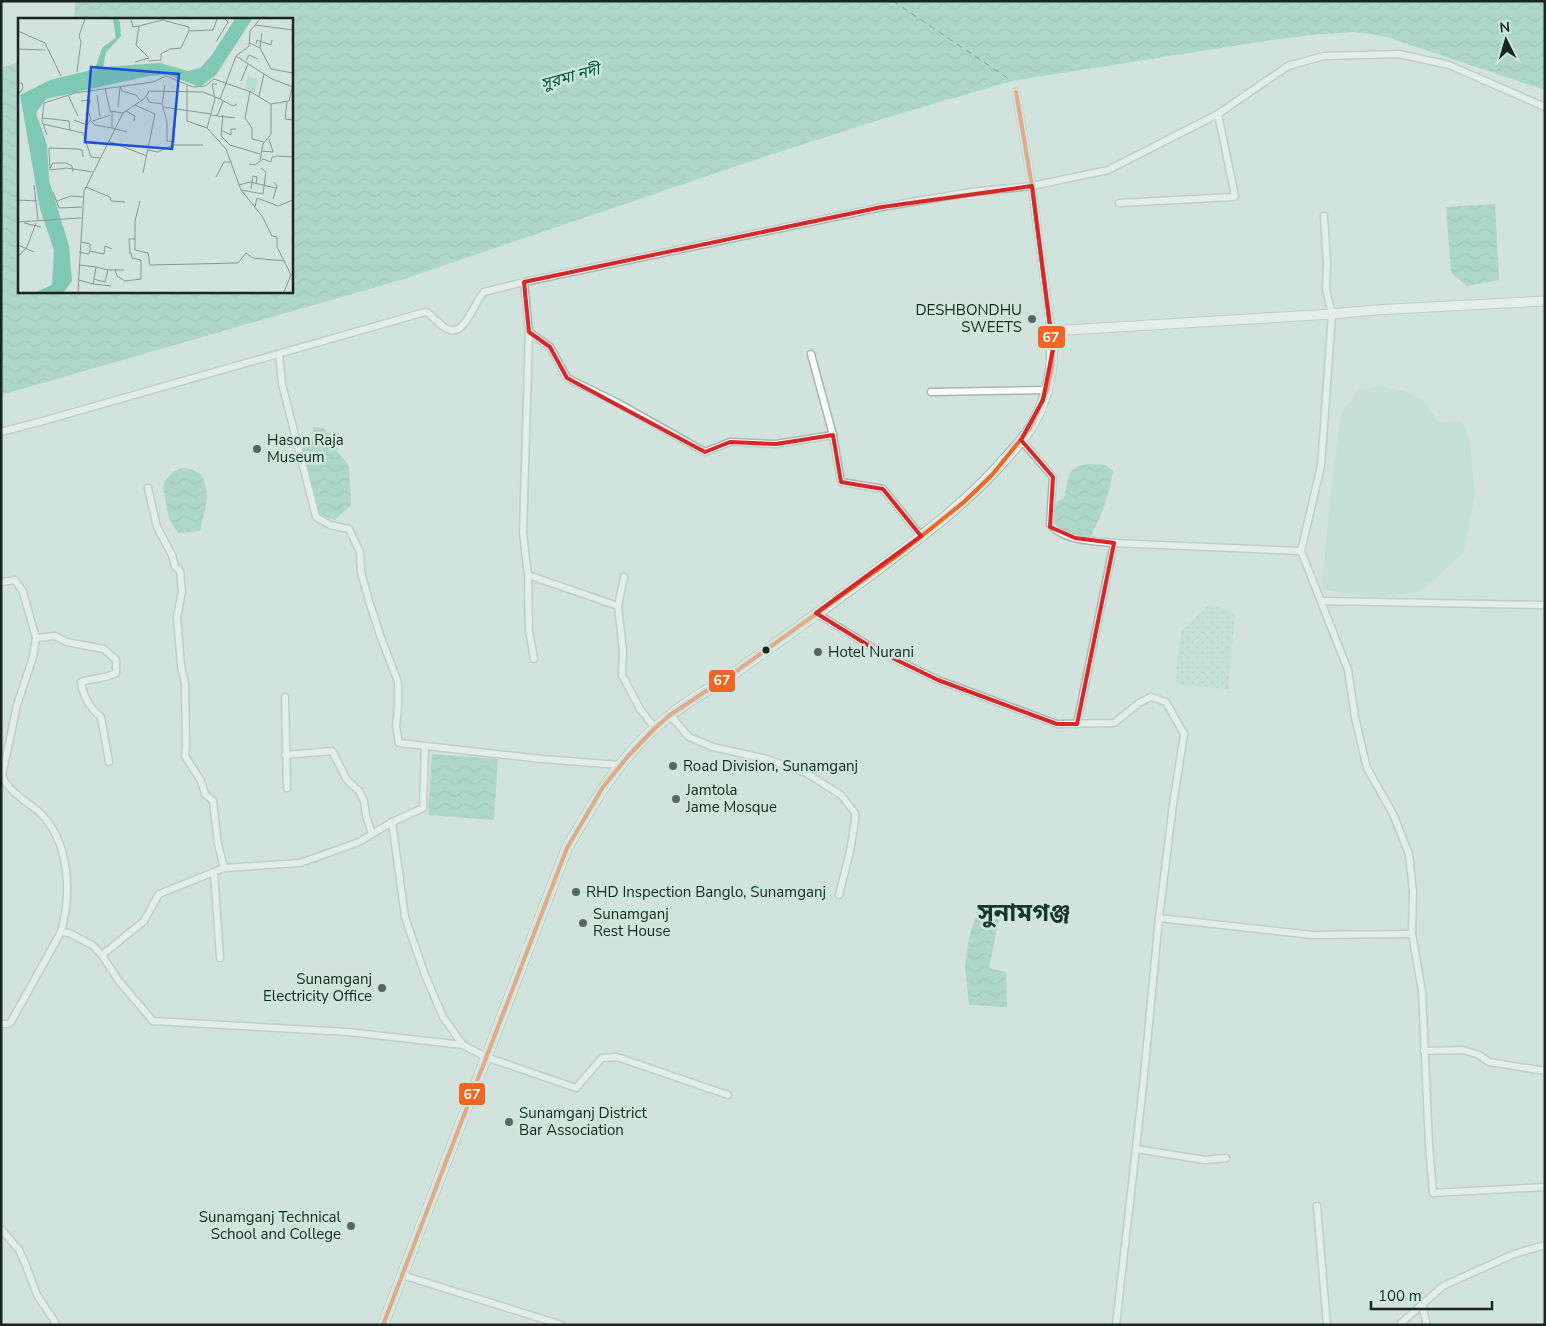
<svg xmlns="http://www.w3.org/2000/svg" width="1546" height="1326" font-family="'Nunito Sans','Noto Sans Bengali',sans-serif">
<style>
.grass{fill:url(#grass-dots)}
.park{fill:#b3decf}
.water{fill:url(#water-waves)}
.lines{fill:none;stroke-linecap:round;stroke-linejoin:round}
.ferry{stroke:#005743;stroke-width:1;stroke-dasharray:6 5;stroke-linecap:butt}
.street-casing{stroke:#a9b5b1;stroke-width:9}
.secondary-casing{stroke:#a9b5b1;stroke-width:11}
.primary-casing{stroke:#a9b5b1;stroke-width:12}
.street{stroke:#f8fbfa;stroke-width:6}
.secondary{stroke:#f8fbfa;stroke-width:9}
.primary{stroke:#f8fbfa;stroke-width:10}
.bus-1-casing{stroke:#cce8dd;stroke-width:8}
.bus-1{stroke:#f26522;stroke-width:4}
.marked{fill:none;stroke:#d62828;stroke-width:4;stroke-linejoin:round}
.poi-dot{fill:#5a6662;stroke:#cce8dd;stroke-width:2}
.bus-dot{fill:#1a2421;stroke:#cce8dd;stroke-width:2}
.labels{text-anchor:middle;stroke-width:5;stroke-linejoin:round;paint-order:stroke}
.poi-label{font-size:15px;fill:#1a2421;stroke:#cce8dd;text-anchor:start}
.water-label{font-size:16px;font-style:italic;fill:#005743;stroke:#cce8dd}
.town-label{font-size:25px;font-weight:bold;fill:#1d342d;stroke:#cce8dd}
.inset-river{fill:none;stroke:#7fc9b2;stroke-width:2.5}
.inset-road{fill:none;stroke:#889691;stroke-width:1}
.view{fill:#1d4ed8;fill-opacity:0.15;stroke:#1d4ed8;stroke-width:2.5}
.inset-edge{fill:none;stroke:#1a2421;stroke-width:2.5}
.line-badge{stroke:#cce8dd;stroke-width:2}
.badge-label{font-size:14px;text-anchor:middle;font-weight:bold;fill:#fff}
</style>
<defs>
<pattern id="grass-dots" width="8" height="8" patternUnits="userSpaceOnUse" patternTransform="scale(1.25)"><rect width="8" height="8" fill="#b3decf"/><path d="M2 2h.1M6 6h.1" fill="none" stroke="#99beb1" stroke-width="1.8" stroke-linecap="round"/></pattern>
<pattern id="water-waves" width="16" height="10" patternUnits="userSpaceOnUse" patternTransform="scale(1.25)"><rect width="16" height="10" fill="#7fc9b2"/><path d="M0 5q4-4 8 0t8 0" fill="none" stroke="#6dac99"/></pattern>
</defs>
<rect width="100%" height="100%" fill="#d2e2dc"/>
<path class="grass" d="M1209 605 1222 608 1235 615 1228 689 1175 684 1181 632Z"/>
<path class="park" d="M1378 386 1404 391 1424 401 1438 422 1462 421 1470 442 1475 496 1463 553 1433 581 1418 592 1382 596 1347 594 1322 589 1328 519 1341 414 1358 391Z"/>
<g class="water">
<path d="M75 1H1545V90L1384 36 1354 32 1321 34 1271 40 1012 81 882 119 757 159 404 279 1 395V68L19 62V291H291V19H74Z"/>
<path d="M1495 204 1499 280 1467 286 1451 273 1446 207Z"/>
<path d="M313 427 324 428 327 433 337 432 341 437 337 451 347 463 349 468 351 505 335 520 317 514 301 450V443L313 438Z"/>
<path d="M1090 464 1105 465 1113 471C1108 497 1103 512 1091 536 1080 535 1056 533 1054 518 1054 513 1056 507 1057 502L1064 498C1069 478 1066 465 1090 464Z"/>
<path d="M182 468 191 469 201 474C212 496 205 508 200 531L179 533C168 522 167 511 165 496 165 493 163 491 163 488 164 478 174 471 182 468Z"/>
<path d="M432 754 498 759 494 820 428 815Z"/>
<path d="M978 911 1000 914 989 968 1006 972 1007 1007 969 1005 965 967 969 937Z"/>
</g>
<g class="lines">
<path class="ferry" d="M893 1 1012 81"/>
<g class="street-casing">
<g id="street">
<path d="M1016 92 1032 186 1051 331"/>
<path d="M1119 203 1233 197 1235 196 1218 114"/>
<path d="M1324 216 1327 263 1326 289 1332 314 1321 466 1301 551 1348 670 1355 717 1367 768 1393 814 1409 854 1413 891 1412 934 1422 991 1429 1145 1433 1193 1545 1187"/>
<path d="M524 282 529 332 550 347 567 378 618 403 705 452 730 442 776 444 833 435 841 482 883 489 921 536"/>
<path d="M529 332 523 533 528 575 529 631 534 659"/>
<path d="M279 354 282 384 316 517 330 525 349 529 360 552 361 572 369 601 380 635 398 682V708L396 726 399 743 542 759 620 765"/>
<path d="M811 354 833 435"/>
<path d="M931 392 1047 390"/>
<path d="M1 432 43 421 425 312 428 313C434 318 440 325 447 329 465 338 474 302 484 292L524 282 882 207 971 192 1032 186 1108 170 1218 114 1288 66 1324 56 1399 54 1449 65 1545 107"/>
<path d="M1021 440 1053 477 1050 524C1063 541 1094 541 1114 543L1301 551"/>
<path d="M148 488 157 527 172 555 175 566 180 571 182 591 177 617 181 666 185 684 186 747 185 756 201 781 205 794 213 801 218 844 224 868"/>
<path d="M528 575 618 606"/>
<path d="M624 577 618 606 623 650 622 675 640 709 655 728"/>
<path d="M1 582 15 580 23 592 36 638 33 657 17 705 2 776C10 793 25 800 38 811 70 840 72 893 61 932L11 1022 8 1024H1"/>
<path d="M1321 601 1545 605"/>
<path d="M816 613 876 650 938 680 1057 724 1114 723 1139 703 1151 697 1166 702 1184 734 1173 804 1159 918 1143 1086 1116 1325"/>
<path d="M36 638 55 636 67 642 104 649 116 660V673C105 679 93 678 81 682 83 697 90 708 101 717L109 762"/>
<path d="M285 697 287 788"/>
<path d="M670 715 689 737 713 747 767 759 806 773 841 795 855 813V821L850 851 839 895"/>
<path d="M1077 724 1114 543"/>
<path d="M285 755 332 751 347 780 359 791 364 801 366 816 372 834"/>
<path d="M392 822 405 917 425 975 443 1017 463 1045 486 1057 576 1088 602 1058 617 1057 728 1095"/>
<path d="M214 872 220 958"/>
<path d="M1159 918 1312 935 1412 934"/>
<path d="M61 932 69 933 92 945 102 955 118 980 153 1021 348 1032 463 1045"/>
<path d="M102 955 144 921 159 894 224 868 300 863 359 842 392 822 423 808 425 746"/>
<path d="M1424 1051 1463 1050 1479 1055 1489 1062 1545 1071"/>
<path d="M1136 1149 1205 1160 1226 1158"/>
<path d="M1317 1206 1327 1325"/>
<path d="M1 1229 19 1250 25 1263 37 1295 57 1325"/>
<path d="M402 1275 562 1325"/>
<path d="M1422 1305 1427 1325"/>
<path d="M1399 1325 1443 1286 1514 1254 1545 1245"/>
</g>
</g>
<g class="secondary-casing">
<path id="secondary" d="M1051 331 1332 314 1374 310 1545 301"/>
</g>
<g class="primary-casing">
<path id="primary" d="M383 1325 567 848C593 803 617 762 656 727 680 705 710 689 737 671 780 641 823 609 866 578 915 541 966 505 1006 458 1014 449 1023 439 1030 429 1048 399 1055 365 1051 331"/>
</g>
<use href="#street" class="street"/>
<use href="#secondary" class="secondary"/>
<use href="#primary" class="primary"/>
<g class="bus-1-casing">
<path id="bus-1" d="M383 1325 567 848 603 787 629 755 655 728 670 715 738 670 898 555 964 502 992 475 1030 428 1047 390 1052 369 1053 349 1032 186 1016 92"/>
</g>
<use href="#bus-1" class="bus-1"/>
</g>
<path d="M0 0H1546V1326H0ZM1032 186 1053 349 1043 400 1021 440 1053 477 1050 527 1075 538 1114 543 1077 724H1057L938 680 876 650 816 613 921 536 883 489 841 482 833 435 776 444 730 442 705 452 567 378 550 347 529 332 524 282 882 207Z" fill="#d2e2dc" fill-opacity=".55" fill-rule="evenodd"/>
<path class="marked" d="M1032 186 1053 349 1043 400 1021 440 1053 477 1050 527 1075 538 1114 543 1077 724H1057L938 680 876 650 816 613 921 536 883 489 841 482 833 435 776 444 730 442 705 452 567 378 550 347 529 332 524 282 882 207Z"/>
<g class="poi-dot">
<circle cx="1032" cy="319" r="5"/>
<circle cx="257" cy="449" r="5"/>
<circle cx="818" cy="652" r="5"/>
<circle cx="673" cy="766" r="5"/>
<circle cx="676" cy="799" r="5"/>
<circle cx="576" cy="892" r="5"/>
<circle cx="583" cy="923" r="5"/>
<circle cx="382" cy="988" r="5"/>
<circle cx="509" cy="1122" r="5"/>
<circle cx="351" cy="1226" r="5"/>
</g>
<circle class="bus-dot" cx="766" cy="650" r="4.5"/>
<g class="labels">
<g class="poi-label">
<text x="1022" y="315" text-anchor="end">DESHBONDHU<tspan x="1022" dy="17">SWEETS</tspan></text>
<text x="267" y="445">Hason Raja<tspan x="267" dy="17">Museum</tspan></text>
<text x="828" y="657">Hotel Nurani</text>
<text x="683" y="771">Road Division, Sunamganj</text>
<text x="686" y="795">Jamtola<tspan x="686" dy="17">Jame Mosque</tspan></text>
<text x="586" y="897">RHD Inspection Banglo, Sunamganj</text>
<text x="593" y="919">Sunamganj<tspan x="593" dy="17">Rest House</tspan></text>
<text x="372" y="984" text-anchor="end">Sunamganj<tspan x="372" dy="17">Electricity Office</tspan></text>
<text x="519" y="1118">Sunamganj District<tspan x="519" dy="17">Bar Association</tspan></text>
<text x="341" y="1222" text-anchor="end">Sunamganj Technical<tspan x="341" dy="17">School and College</tspan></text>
</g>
<g class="water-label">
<text transform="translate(570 76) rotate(-15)" y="6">সুরমা নদী</text>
</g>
<g class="town-label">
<text x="1024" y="921">সুনামগঞ্জ</text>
</g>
</g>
<g transform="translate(18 18)">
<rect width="275" height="275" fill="#d2e2dc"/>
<path d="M231 54V59L240 61 237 74 227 70Z" fill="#b3decf"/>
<path d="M95 1H100L102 5 103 18 88 34 85 49 142 45 170 53 182 50 193 38 217 1H234L198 57 182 69 150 57 130 58 28 81 18 95 29 127 31 162 51 228 54 263 46 274H18L34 267 36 232 22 191 2 77 32 62 77 51 84 30 98 20Z" fill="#7fc9b2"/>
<path class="inset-river" d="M116 47 130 58"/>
<path class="inset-road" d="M113 1 115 9 121 8 118 27 131 40 117 44M237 7 275 12M121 8 144 2 171 9V13M0 13 27 25 43 58M198 24 210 4 207 1M232 25 242 30 253 51 275 55M238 26 239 22 253 27 254 22M242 30 244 15M0 31 27 32M218 38 231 28 232 13 242 1M131 43 143 42V36L152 31 163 30 171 13 195 12 199 1M228 43 231 37 240 41M59 54 63 24 61 18 67 1M223 63 230 46M0 65H4L5 70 0 77M147 67 144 86 149 104V123L156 124M169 67V103L189 110 208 131 223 172 244 198 254 218 259 219V229L273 257 266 274M102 68 104 73 118 77 122 82M87 70 92 93 105 95M232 73 227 100 234 110V121L246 124M50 77 60 98M79 77 82 99M241 78 246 56M129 79 131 84 144 86M202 81 215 88 219 86M269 84 267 101 275 102M117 87 137 96 125 155M100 89 102 70M145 89 193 96M94 93V110L109 114M108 93 117 98 116 103M193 97 217 100M205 97 203 118 212 127 242 136M199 98 205 83M25 100 51 103 52 112M56 102 69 107 73 101 70 93 72 82 63 83M72 102 77 107 94 110M75 103 92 97M25 106 65 115 73 139 82 140M189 110 197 81 194 66H199M203 112 213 117V111H218M29 117 24 103 26 85 57 75 135 64 148 58 175 69 187 68 196 61 233 74 253 86 271 83 275 65M90 123 129 138M156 125 158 91M130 132 140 134 155 127H185M243 133 255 134 251 121M258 138 275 139M65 139 64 132 60 131 31 130 32 152 49 150 75 154M242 142 245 126 253 116V86M231 146 237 147 245 141 253 144 254 139H258M32 150 35 145H48L54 148 55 154M198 159 206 144H214M16 167 20 202M221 167 232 164 258 170M68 169 92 179 93 183 107 184M233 171 235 158 239 159 238 166M223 172 245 176 248 154 243 150M35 174 41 190 64 189M255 181 259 168 256 164M0 182 19 183M39 183 53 178 65 179M122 183 117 203V232L130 235 132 247 220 245 228 235 235 240 266 243M237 189 239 180 260 188 275 182M0 204 63 200M6 205 23 209M0 227 16 234M72 233 86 236 87 228 94 231M61 234 71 236 72 232V226L63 224M112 236 111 221H117M0 239 9 229 18 205M61 247 78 249 90 252 87 264 76 261 78 249M97 251 99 258 107 263 123 261V242L114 240 113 235M90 252H106M61 262 75 266 76 261M75 266 93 268M60 274 66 173 105 95 127 80 131 73 185 74 202 81 218 38 254 61 275 69"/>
<path class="view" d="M73 49 161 56 154 131 67 124Z"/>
<rect width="275" height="275" class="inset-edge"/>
</g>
<g class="line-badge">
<rect x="1037" y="325" width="29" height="24" rx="5" fill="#f26522"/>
<rect x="708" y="669" width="28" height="24" rx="5" fill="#f26522"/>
<rect x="458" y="1082" width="28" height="24" rx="5" fill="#f26522"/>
</g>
<g class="badge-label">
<text x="1051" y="342">67</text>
<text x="722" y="685">67</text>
<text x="472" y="1099">67</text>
</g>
<rect width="1546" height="1326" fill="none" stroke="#1a2421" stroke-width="5"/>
<g transform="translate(1506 40) rotate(355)" stroke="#cce8dd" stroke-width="4" paint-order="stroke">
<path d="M0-4L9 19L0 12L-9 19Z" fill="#1a2421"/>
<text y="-8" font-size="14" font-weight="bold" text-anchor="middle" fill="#1a2421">N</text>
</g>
<path d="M1371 1301v8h121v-8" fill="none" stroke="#1a2421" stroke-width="2.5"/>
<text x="1378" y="1301" font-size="15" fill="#1a2421" stroke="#cce8dd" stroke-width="4" paint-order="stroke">100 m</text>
</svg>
